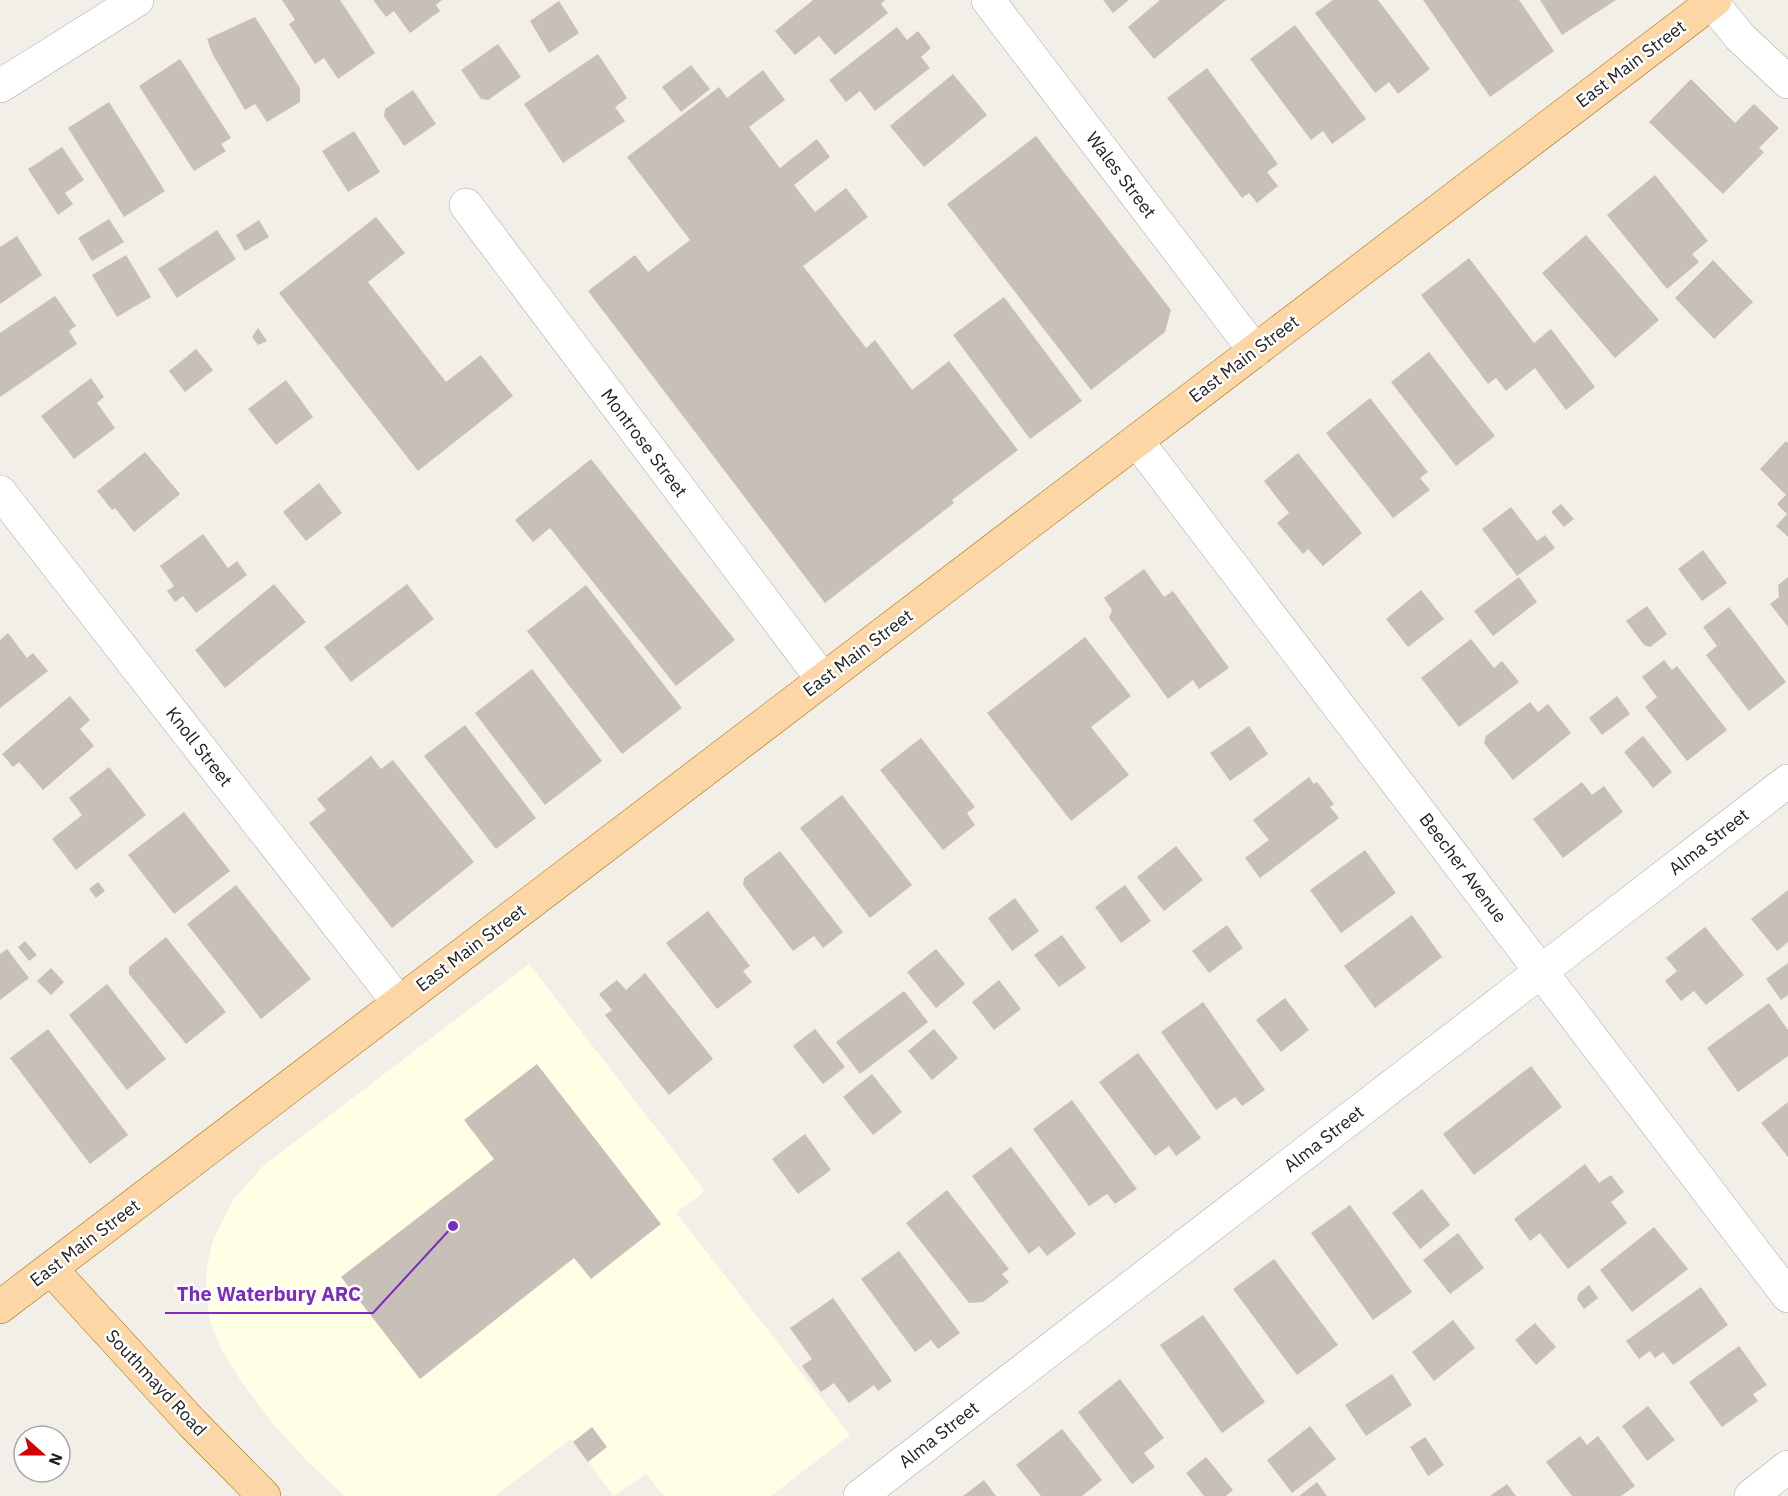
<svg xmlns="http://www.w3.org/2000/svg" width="1788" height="1496" font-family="'IBM Plex Sans',sans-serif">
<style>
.education{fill:#ffffe5}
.building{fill:#c7bfb8}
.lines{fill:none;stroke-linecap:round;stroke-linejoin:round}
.minor-casing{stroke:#a9a9a9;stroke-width:34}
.major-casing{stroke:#a06b00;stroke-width:34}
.minor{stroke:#fff;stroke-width:33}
.major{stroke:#fcd6a4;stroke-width:33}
.labels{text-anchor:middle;stroke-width:5;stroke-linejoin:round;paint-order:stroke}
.street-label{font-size:18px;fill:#222;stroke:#fff}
.leader{fill:none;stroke:#7b2cbf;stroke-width:2}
.callout-dot{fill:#7b2cbf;stroke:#fff;stroke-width:2}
.callout-label{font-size:20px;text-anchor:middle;font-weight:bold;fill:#7b2cbf;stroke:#fff;stroke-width:5;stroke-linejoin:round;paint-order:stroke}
</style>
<rect width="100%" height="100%" fill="#f2efe9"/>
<path class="education" d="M529 964 705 1191 676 1213 850 1435 771 1496H664L646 1474 614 1496 571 1439 495 1496H345L310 1464 275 1426 243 1384 221 1349 210 1322 206 1295 207 1266 213 1240 233 1200 263 1166Z"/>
<g class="building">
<path d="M282 0H340L375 53 338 79 324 58 315 64 289 24 295 20Z"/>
<path d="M373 0H442L436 5 440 11 410 33 394 11 386 17Z"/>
<path d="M813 0H885L881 4 888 13 835 55 819 36 795 55 775 31Z"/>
<path d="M1103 0H1129L1113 13Z"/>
<path d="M1160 0H1226L1154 59 1128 27Z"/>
<path d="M1333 0H1378L1430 69 1398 94 1389 82 1375 93 1315 13Z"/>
<path d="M1423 0H1519L1554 51 1490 97Z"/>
<path d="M1540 0H1616L1562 35Z"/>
<path d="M559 1 579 33 549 53 530 21Z"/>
<path d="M255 17 300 88V102L267 122 255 104 245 110 212 53 207 39Z"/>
<path d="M1295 25 1366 119 1332 144 1323 131 1311 140 1250 59Z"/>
<path d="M897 27 907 40 918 31 931 48 921 57 930 68 875 111 860 91 846 102 829 80Z"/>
<path d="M498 44 521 77 488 100 481 99 461 70Z"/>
<path d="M598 54 627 98 615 107 625 121 563 163 524 104Z"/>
<path d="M180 59 231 138 221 144 226 151 194 171 139 86Z"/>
<path d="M691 65 710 89 681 112 662 87Z"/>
<path d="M1207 68 1278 164 1267 172 1278 186 1257 203 1249 193 1242 198 1167 98Z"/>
<path d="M763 70 785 100 749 127 780 168 817 139 830 157 794 185 815 212 846 188 868 217 803 266 866 348 875 340 912 390 949 361 1018 450 952 500 954 503 825 603 588 291 635 255 648 272 690 240 627 157 719 87 727 98Z"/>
<path d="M953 74 987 115 924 167 890 126Z"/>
<path d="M1691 79 1735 123 1754 104 1779 128 1759 148 1764 152 1723 194 1649 122Z"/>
<path d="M413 90 436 124 404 146 384 116 385 109Z"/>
<path d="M109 102 165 191 124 217 68 128Z"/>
<path d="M354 131 380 172 348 192 322 151Z"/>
<path d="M1036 136 1171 310 1165 332 1091 390 947 204Z"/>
<path d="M62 147 84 180 65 193 73 204 58 215 28 169Z"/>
<path d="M1655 175 1708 241 1692 254 1699 262 1667 289 1607 215Z"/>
<path d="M376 217 405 253 368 282 446 382 481 355 513 396 418 471 279 293Z"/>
<path d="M109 219 124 242 92 261 78 238Z"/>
<path d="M259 220 269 237 245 251 236 235Z"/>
<path d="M217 230 236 259 177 298 158 269Z"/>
<path d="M1586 235 1659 320 1615 358 1542 273Z"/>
<path d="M17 236 42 275 0 304V247Z"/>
<path d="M126 255 151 297 117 317 92 275Z"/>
<path d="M1469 258 1534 343 1551 329 1595 387 1566 410 1535 368 1506 391 1496 378 1488 384 1421 295Z"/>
<path d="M1713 260 1753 302 1714 339 1675 298Z"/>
<path d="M55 296 76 326 69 331 77 344 0 397V333Z"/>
<path d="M1004 297 1082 401 1030 439 953 335Z"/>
<path d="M258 328 267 341 258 345 252 337Z"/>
<path d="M196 349 213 370 185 392 169 371Z"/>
<path d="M1429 352 1495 436 1456 466 1391 382Z"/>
<path d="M91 378 104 397 97 403 115 428 74 459 41 416Z"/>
<path d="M286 380 313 417 276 445 248 409Z"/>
<path d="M1370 398 1428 472 1420 478 1430 490 1393 518 1326 433Z"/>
<path d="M1786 441 1788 443V537L1776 526 1787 514 1777 504 1786 495 1760 469Z"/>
<path d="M145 452 180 494 134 532 115 508 112 510 97 491Z"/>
<path d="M1298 453 1362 533 1323 566 1308 549 1303 554 1277 523 1289 513 1264 481Z"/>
<path d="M591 459 735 640 676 686 550 528 533 542 515 520Z"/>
<path d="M319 483 342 513 306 541 283 512Z"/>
<path d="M1561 504 1574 519 1564 527 1551 512Z"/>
<path d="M1511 507 1537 541 1545 535 1555 548 1517 576 1482 529Z"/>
<path d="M203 534 228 568 237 561 247 575 196 613 183 596 175 602 167 591 174 586 160 566Z"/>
<path d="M1703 550 1727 583 1702 601 1678 569Z"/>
<path d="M1144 569 1164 597 1173 591 1229 668 1199 689 1193 680 1168 699 1109 618 1112 610 1104 598Z"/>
<path d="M1519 577 1537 602 1493 636 1474 611Z"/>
<path d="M1788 577V627L1770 604 1779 597 1778 585Z"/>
<path d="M274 584 306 622 225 688 195 650Z"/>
<path d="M407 584 434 619 351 682 324 647Z"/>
<path d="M586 585 682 708 622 754 527 631Z"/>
<path d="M1421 590 1444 619 1408 647 1386 619Z"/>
<path d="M1647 606 1667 634 1650 647 1644 645 1626 621Z"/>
<path d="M1729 607 1786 682 1749 711 1706 655 1717 646 1703 627Z"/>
<path d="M8 633 27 658 33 653 48 671 0 708V640Z"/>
<path d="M1085 637 1131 696 1091 727 1129 775 1071 821 987 713Z"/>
<path d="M1471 639 1494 668 1502 661 1519 682 1459 727 1421 678Z"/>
<path d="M1664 660 1672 670 1677 666 1727 730 1687 761 1645 707 1657 697 1642 677Z"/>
<path d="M532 669 602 761 545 805 475 713Z"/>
<path d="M70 696 90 720 80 729 94 746 43 790 19 762 13 767 2 754Z"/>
<path d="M1617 696 1630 714 1602 735 1589 718Z"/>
<path d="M1530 702 1538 712 1548 704 1571 733 1513 780 1484 743 1486 736Z"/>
<path d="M465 725 536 818 496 849 424 756Z"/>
<path d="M1249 726 1268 754 1230 781 1210 753Z"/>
<path d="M1643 736 1672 772 1653 788 1624 752Z"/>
<path d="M921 738 975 807 967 813 975 825 943 850 880 770Z"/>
<path d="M371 756 381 769 393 760 474 862 392 928 309 823 326 810 317 799Z"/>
<path d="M109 767 146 815 76 870 52 839 82 815 69 798Z"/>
<path d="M1309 777 1314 784 1317 782 1334 804 1330 807 1339 818 1260 878 1245 858 1269 840 1253 820Z"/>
<path d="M1582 782 1592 795 1604 786 1623 812 1563 858 1533 819Z"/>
<path d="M842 795 912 885 870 918 800 828Z"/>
<path d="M184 812 230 871 174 914 128 855Z"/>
<path d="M1176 846 1203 880 1164 911 1137 877Z"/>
<path d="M1365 850 1396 893 1341 933 1310 890Z"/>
<path d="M780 851 843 932 823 948 814 936 793 951 743 885 744 878Z"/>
<path d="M98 882 105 891 96 898 89 889Z"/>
<path d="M236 885 311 979 261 1019 187 924Z"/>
<path d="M1125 885 1151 921 1121 943 1095 907Z"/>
<path d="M1788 890V942L1777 951 1751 919Z"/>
<path d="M1015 898 1039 931 1012 951 988 918Z"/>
<path d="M708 911 750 966 743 971 752 982 717 1009 666 943Z"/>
<path d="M1412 915 1442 957 1375 1008 1344 966Z"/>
<path d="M1227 925 1243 948 1209 973 1192 951Z"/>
<path d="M1705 927 1744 975 1706 1005 1694 991 1681 1001 1665 981 1677 971 1666 958Z"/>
<path d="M1062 935 1086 968 1059 987 1034 955Z"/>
<path d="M166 937 226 1012 186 1044 129 974V967Z"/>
<path d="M25 941 37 955 29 961 18 947Z"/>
<path d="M7 949 29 978 0 1000V954Z"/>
<path d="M936 949 965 984 936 1008 907 972Z"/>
<path d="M1788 963V995L1781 1000 1766 979Z"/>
<path d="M51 968 64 982 51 995 37 981Z"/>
<path d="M645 973 713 1059 669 1095 605 1015 612 1010 599 994 617 980 626 990Z"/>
<path d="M999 980 1021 1009 994 1030 972 1002Z"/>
<path d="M107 984 166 1059 127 1090 69 1015Z"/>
<path d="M904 991 928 1022 860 1074 836 1042Z"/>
<path d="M1285 998 1309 1030 1281 1052 1256 1020Z"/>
<path d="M1203 1002 1265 1090 1242 1106 1235 1097 1216 1110 1161 1032Z"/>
<path d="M1769 1003 1788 1030V1056L1738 1092 1707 1048Z"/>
<path d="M48 1029 128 1135 90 1164 10 1058Z"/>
<path d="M815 1029 845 1067 823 1084 793 1046Z"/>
<path d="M934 1029 958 1058 932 1080 908 1051Z"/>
<path d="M1138 1053 1201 1138 1176 1156 1169 1146 1155 1156 1099 1082Z"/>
<path d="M537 1064 661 1224 591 1279 574 1258 420 1379 341 1277 494 1159 464 1120Z"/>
<path d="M1531 1066 1562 1107 1474 1175 1443 1134Z"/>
<path d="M872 1074 902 1112 873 1135 843 1097Z"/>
<path d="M1072 1100 1137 1189 1115 1204 1107 1194 1089 1206 1033 1129Z"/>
<path d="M1788 1102V1157L1761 1123Z"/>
<path d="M805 1134 831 1170 798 1194 772 1159Z"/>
<path d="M1011 1147 1076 1234 1047 1256 1039 1246 1029 1254 972 1176Z"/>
<path d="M1585 1164 1599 1183 1611 1175 1624 1192 1611 1202 1627 1223 1568 1269 1540 1233 1530 1241 1514 1219Z"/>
<path d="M1422 1189 1450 1225 1420 1249 1392 1213Z"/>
<path d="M947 1190 1009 1269 1002 1274 1009 1282 983 1302 969 1303 906 1223Z"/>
<path d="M1350 1205 1412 1292 1373 1320 1311 1233Z"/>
<path d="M1654 1227 1688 1269 1632 1312 1600 1270Z"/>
<path d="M1458 1233 1484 1268 1450 1294 1423 1260Z"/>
<path d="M899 1251 960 1333 938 1349 931 1340 915 1352 861 1279Z"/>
<path d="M1274 1259 1338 1345 1297 1375 1233 1289Z"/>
<path d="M1589 1285 1598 1298 1584 1309 1577 1299 1579 1293Z"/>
<path d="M1701 1287 1728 1325 1673 1365 1663 1352 1655 1358 1650 1351 1639 1359 1626 1341Z"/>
<path d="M833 1298 892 1381 878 1391 874 1385 849 1403 834 1383 821 1392 802 1366 812 1359 790 1328Z"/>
<path d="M1203 1315 1265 1402 1222 1433 1160 1345Z"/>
<path d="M1453 1320 1475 1348 1434 1381 1412 1352Z"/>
<path d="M1535 1323 1556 1347 1536 1365 1515 1340Z"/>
<path d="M1739 1346 1767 1385 1753 1394 1758 1401 1722 1427 1689 1382Z"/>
<path d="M1392 1374 1412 1405 1366 1436 1345 1405Z"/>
<path d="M1120 1379 1164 1438 1144 1453 1155 1467 1132 1484 1078 1412Z"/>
<path d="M1648 1406 1675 1440 1647 1461 1622 1426Z"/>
<path d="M1310 1426 1336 1459 1292 1493 1267 1460Z"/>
<path d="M592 1427 607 1447 588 1462 573 1442Z"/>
<path d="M1062 1429 1102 1480 1082 1496H1041L1016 1465Z"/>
<path d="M1580 1436 1587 1445 1598 1436 1635 1486 1621 1496H1572L1546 1462Z"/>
<path d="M1425 1437 1444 1465 1428 1476 1410 1447Z"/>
<path d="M1206 1457 1233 1490 1226 1496H1204L1186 1473Z"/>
<path d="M984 1480 996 1496H963Z"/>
<path d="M1317 1482 1327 1496H1299Z"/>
<path d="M1507 1484 1516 1496H1490Z"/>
</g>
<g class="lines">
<g class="minor-casing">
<g id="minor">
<path d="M988 0 1255 351"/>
<path d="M1710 0 1740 37 1788 82"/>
<path d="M0 86 137 0"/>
<path d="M466 205 823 680"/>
<path d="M1137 441 1788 1296"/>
<path d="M0 492 399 1003"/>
<path d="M860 1496 1788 781"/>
<path d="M1751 1496 1788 1467"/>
</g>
</g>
<g class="major-casing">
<g id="major">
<path d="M51 1269 192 1423 264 1496"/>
<path d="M0 1307 1715 0"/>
</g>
</g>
<use href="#minor" class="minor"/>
<use href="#major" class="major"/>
</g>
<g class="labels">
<g class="street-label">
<text transform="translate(1631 64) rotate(-37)" y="6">East Main Street</text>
<text transform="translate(1121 175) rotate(53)" y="6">Wales Street</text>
<text transform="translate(1244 359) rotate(-37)" y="6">East Main Street</text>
<text transform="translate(644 443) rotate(53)" y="6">Montrose Street</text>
<text transform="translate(858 653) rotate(-37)" y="6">East Main Street</text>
<text transform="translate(199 747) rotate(52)" y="6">Knoll Street</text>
<text transform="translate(1709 842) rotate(-38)" y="6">Alma Street</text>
<text transform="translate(1463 868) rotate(53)" y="6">Beecher Avenue</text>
<text transform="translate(471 948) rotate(-37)" y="6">East Main Street</text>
<text transform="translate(1324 1139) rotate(-38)" y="6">Alma Street</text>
<text transform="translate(85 1243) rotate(-37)" y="6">East Main Street</text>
<text transform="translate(156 1383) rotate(47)" y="6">Southmayd Road</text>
<text transform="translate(939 1435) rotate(-38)" y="6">Alma Street</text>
</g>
</g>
<path class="leader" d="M453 1226L373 1313H165"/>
<circle class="callout-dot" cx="453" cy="1226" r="6"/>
<g class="callout-label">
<text x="269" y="1301">The Waterbury ARC</text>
</g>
<g transform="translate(42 1454) rotate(111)"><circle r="28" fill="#ffffff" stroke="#a7a7a7" stroke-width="1.5"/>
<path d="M0-4.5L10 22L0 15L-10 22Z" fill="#d40000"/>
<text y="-9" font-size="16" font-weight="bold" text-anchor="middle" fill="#222222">N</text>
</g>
</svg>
